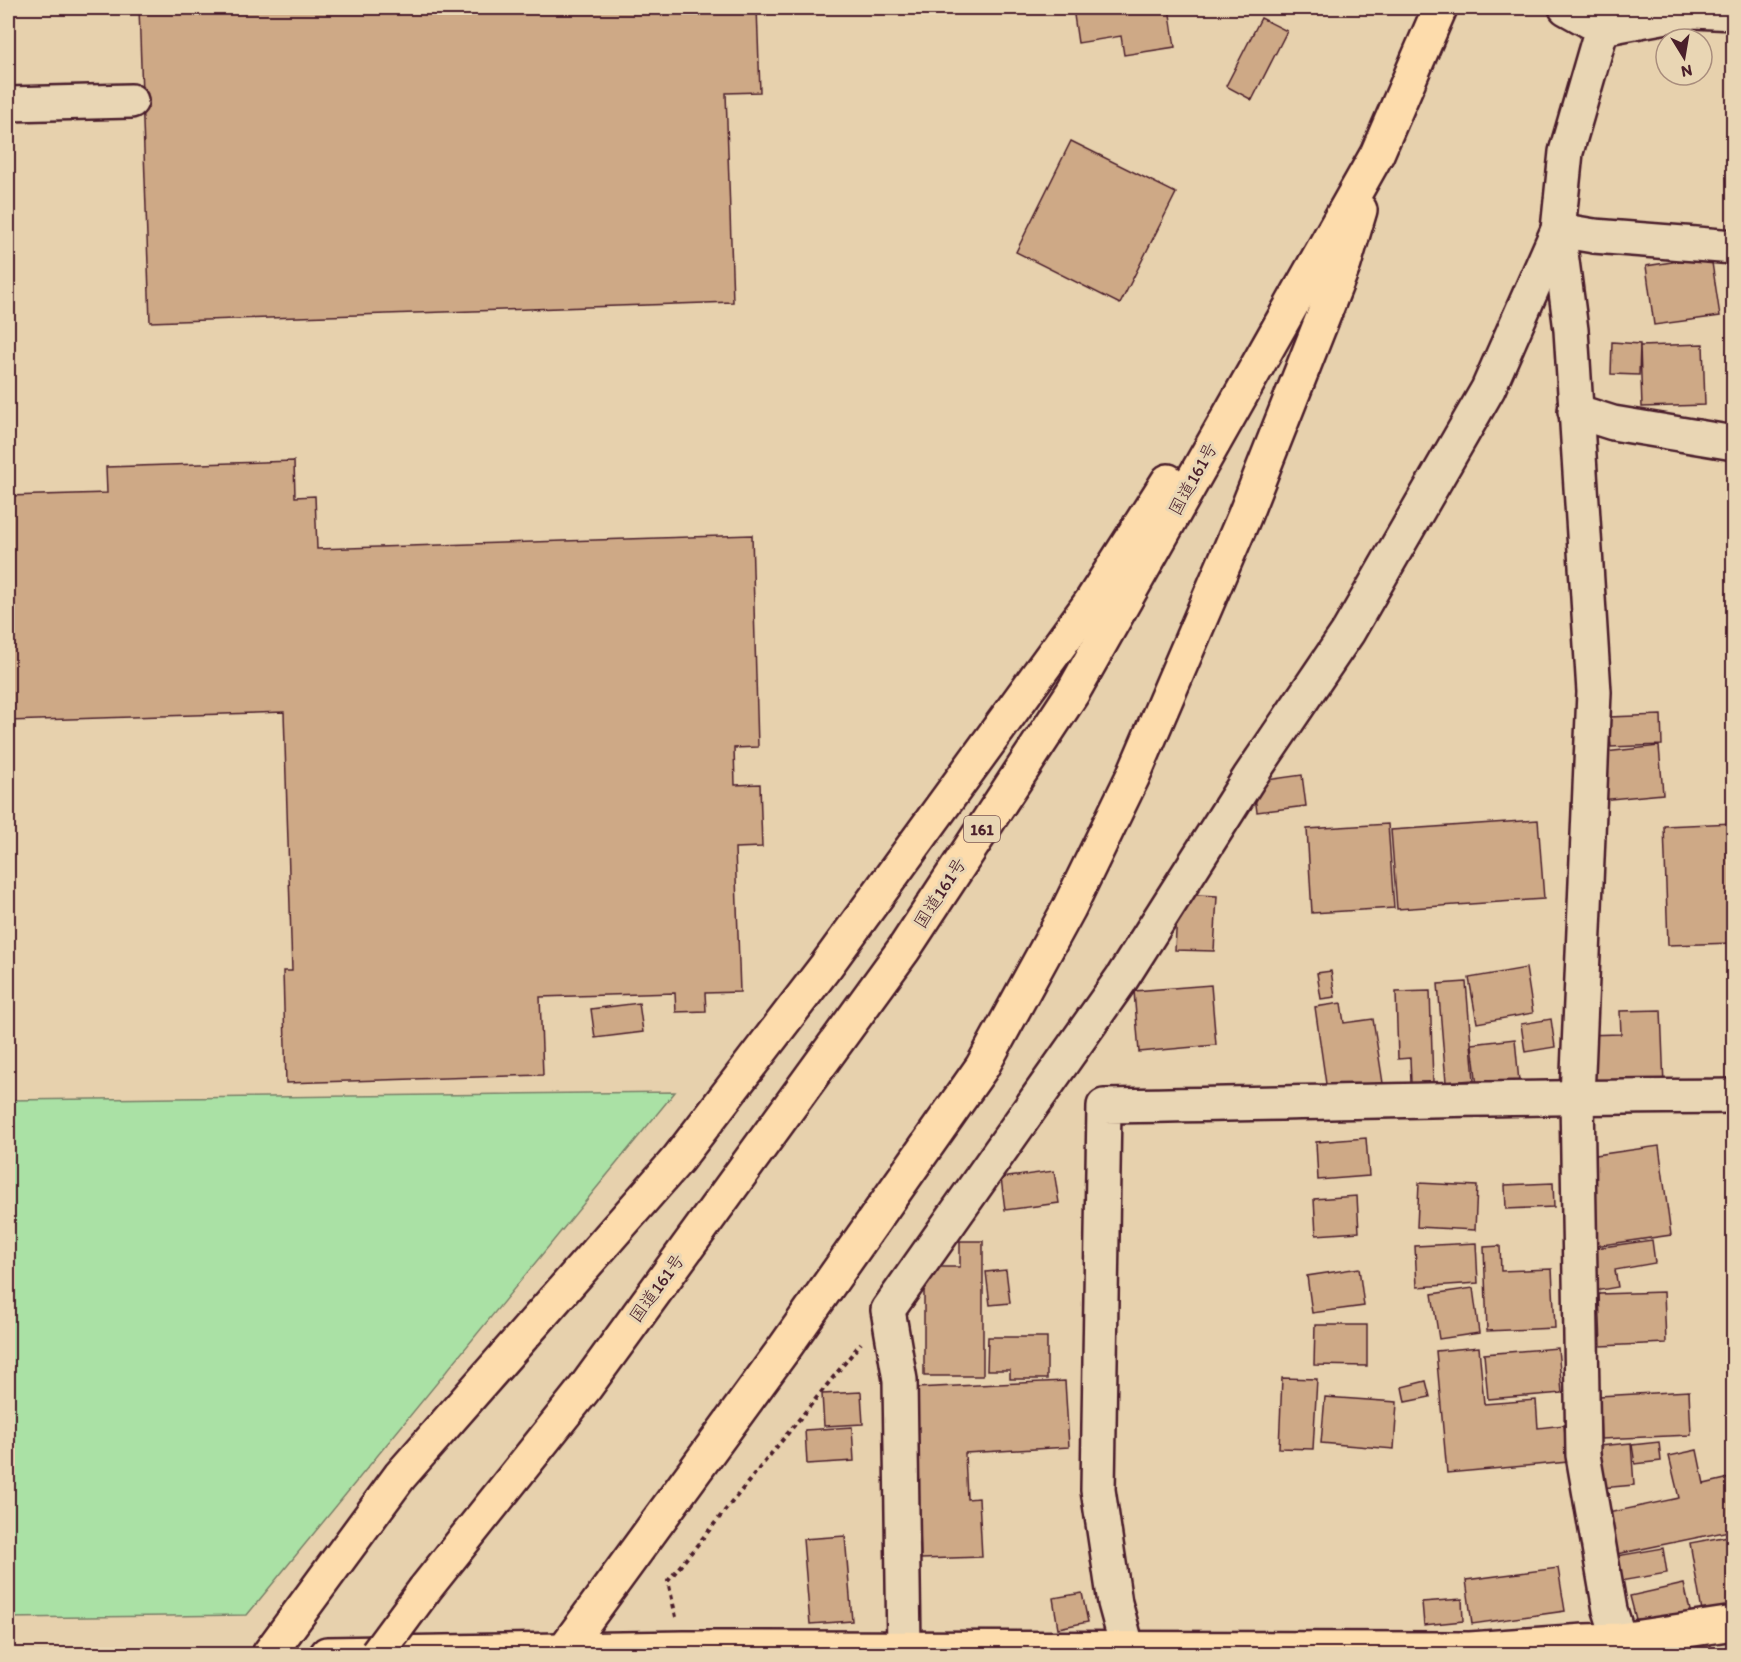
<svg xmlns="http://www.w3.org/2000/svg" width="1741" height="1662" font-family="Itim,'Klee One',sans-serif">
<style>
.green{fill:#aae1a5;stroke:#7a8068;stroke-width:1.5}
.building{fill:#cea986;stroke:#4a1f2b;stroke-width:1.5}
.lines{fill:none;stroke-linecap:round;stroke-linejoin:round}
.minor-casing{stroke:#4a1f2b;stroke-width:38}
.major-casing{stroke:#4a1f2b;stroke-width:38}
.highway-casing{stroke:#4a1f2b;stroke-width:38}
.path{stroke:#4a1f2b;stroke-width:4;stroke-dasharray:4.5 4.5;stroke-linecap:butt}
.minor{stroke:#e9d6b4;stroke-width:33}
.major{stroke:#fddcac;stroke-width:33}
.highway{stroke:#fddcac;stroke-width:33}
.highway-bridge-casing{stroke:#4a1f2b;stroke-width:38;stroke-linecap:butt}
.highway-bridge{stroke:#fddcac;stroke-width:33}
.labels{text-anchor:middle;stroke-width:6;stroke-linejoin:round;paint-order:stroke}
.shield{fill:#e9d6b4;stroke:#7a5654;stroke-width:1.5}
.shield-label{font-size:16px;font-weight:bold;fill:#4a1f2b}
.street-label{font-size:18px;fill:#4a1f2b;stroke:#e9d6b4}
</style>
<rect width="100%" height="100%" fill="#e7d1ad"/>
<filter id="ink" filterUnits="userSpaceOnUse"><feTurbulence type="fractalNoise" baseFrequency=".0167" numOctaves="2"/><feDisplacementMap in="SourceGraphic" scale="12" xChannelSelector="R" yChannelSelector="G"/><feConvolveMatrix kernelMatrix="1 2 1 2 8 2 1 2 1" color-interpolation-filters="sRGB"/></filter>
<g filter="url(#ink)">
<path class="green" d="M675 1092 247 1615 8 1618V1100Z"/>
<g class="building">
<path d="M139 8H757L760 92 726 93 733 302 150 322Z"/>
<path d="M1073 8H1169L1175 47 1124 55 1121 36 1078 43Z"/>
<path d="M1261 18 1287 31 1252 100 1226 86Z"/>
<path d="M1071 141 1176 193 1120 304 1016 252Z"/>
<path d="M1711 256 1720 316 1654 325 1646 266Z"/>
<path d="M1612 342 1640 344 1639 375 1611 374Z"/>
<path d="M1703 344 1705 405 1642 407 1640 346Z"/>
<path d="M294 461 295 497 315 496 317 549 752 535 758 747 734 748 735 785 760 784 762 847 735 848 740 992 705 993 706 1011 676 1012 675 993 540 997 543 1075 286 1083 283 971H292L284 712 8 721V496L107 493 106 467Z"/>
<path d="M1661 715 1662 745 1611 747 1609 717Z"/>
<path d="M1659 746 1663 794 1600 800 1596 753Z"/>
<path d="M1302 775 1306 806 1257 812 1253 782Z"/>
<path d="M1538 820 1544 899 1397 909 1391 830Z"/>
<path d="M1734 823V943L1668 945 1664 826Z"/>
<path d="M1388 824 1394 908 1312 913 1307 829Z"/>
<path d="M1178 894 1217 896 1214 951 1175 950Z"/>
<path d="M1526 968 1533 1013 1477 1023 1469 978Z"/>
<path d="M1331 971 1335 997 1321 999 1317 973Z"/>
<path d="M1466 982 1474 1080 1446 1082 1438 984Z"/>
<path d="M1211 985 1216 1045 1139 1052 1134 991Z"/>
<path d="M1430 991 1433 1082 1411 1083 1410 1058 1398 1059 1396 992Z"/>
<path d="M639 1003 643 1032 595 1038 591 1009Z"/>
<path d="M1341 1003 1344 1023 1373 1019 1383 1083 1327 1091 1315 1007Z"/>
<path d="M1661 1010 1664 1086 1584 1090 1582 1035 1621 1034 1620 1011Z"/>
<path d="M1551 1019 1555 1047 1525 1052 1521 1024Z"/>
<path d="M1515 1039 1519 1082 1477 1086 1472 1044Z"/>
<path d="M1366 1138 1369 1176 1318 1180 1316 1142Z"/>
<path d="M1659 1146 1671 1235 1595 1246 1582 1157Z"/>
<path d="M1054 1171 1059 1203 1005 1210 1001 1178Z"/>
<path d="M1419 1183 1477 1186 1475 1230 1417 1227Z"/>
<path d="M1553 1183 1554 1207 1506 1209 1505 1185Z"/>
<path d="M1357 1196 1359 1232 1316 1235 1314 1199Z"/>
<path d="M1652 1240 1655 1263 1615 1270 1618 1287 1595 1291 1589 1249Z"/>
<path d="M960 1241H983V1376H924V1267H960Z"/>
<path d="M1476 1243 1478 1283 1417 1287 1415 1246Z"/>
<path d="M1500 1246 1501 1271 1552 1269 1555 1328 1487 1331 1484 1247Z"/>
<path d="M1359 1268 1364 1306 1312 1313 1307 1276Z"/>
<path d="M1006 1270 1010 1303 990 1305 986 1272Z"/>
<path d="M1473 1288 1479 1333 1439 1339 1432 1294Z"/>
<path d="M1664 1292 1666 1343 1601 1346 1599 1294Z"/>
<path d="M1315 1325H1367V1366L1314 1365Z"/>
<path d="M988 1337H1047V1379H1010V1370H987Z"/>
<path d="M1479 1347 1484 1404 1536 1400 1538 1428 1564 1425 1568 1462 1447 1473 1436 1351Z"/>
<path d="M1558 1348 1562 1393 1488 1399 1484 1354Z"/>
<path d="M1282 1378 1317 1379 1313 1449 1279 1448Z"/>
<path d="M1065 1381 1069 1447 965 1453 967 1499 979 1498 982 1557 921 1559 915 1388Z"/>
<path d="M1426 1381 1430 1397 1405 1402 1402 1387Z"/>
<path d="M1689 1391 1691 1435 1601 1439 1599 1396Z"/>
<path d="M861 1392 863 1424 824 1426 822 1394Z"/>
<path d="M1325 1397 1397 1402 1394 1449 1321 1443Z"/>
<path d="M852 1427 854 1461 807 1464 805 1430Z"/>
<path d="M1659 1442 1661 1461 1635 1464 1632 1445Z"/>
<path d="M1631 1443 1634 1485 1601 1488 1598 1446Z"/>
<path d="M1697 1450 1704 1484 1734 1477V1530L1617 1554 1608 1513 1679 1498 1669 1456Z"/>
<path d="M1734 1535V1607L1702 1612 1690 1543Z"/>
<path d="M845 1536 852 1621 810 1624 803 1539Z"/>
<path d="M1663 1548 1667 1573 1615 1582 1611 1557Z"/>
<path d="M1558 1568 1565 1611 1472 1624 1466 1580Z"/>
<path d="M1684 1584 1691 1615 1638 1627 1630 1596Z"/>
<path d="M1082 1593 1088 1622 1058 1628 1053 1598Z"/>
<path d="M1462 1599 1463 1621 1424 1625 1422 1602Z"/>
<path d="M1710 1640 1712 1654H1660L1659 1648Z"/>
</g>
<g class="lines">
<g class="minor-casing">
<g id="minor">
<path d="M1566 8 1602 28 1694 11 1734 13"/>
<path d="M1602 28 1566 152 1558 230 1571 330 1594 692 1577 1097 1583 1455 1610 1610 1624 1654"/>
<path d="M8 104 131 101"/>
<path d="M1558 230 1594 236 1734 247"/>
<path d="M1575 411 1613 423 1734 443"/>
<path d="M904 1648 900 1380 888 1310 1122 978 1249 778 1348 632 1488 389 1558 230"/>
<path d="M1129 1654 1115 1603 1098 1490 1104 1106C1314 1103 1524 1097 1734 1096"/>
</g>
</g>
<g class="major-casing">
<path id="major" d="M327 1654 684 1648 1470 1649 1585 1641 1620 1640 1734 1623"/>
</g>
<g class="highway-casing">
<g id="highway">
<path d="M425 1589 585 1388 904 949 1073 692 1377 154 1440 8"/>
<path d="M269 1654 400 1476 678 1159 826 966 1091 602 1168 481"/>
<path d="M561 1654 783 1350 982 1067 1069 908 1133 776 1244 517 1344 264 1360 210"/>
</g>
</g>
<path class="path" d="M676 1617 668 1581 861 1343"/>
<use href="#minor" class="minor"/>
<use href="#major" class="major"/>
<use href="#highway" class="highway"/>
<g class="highway-bridge-casing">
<path id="highway-bridge" d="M377 1654 425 1589"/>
</g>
<use href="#highway-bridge" class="highway-bridge"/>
</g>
</g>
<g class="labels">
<rect class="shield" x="964" y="816" width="36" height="26" rx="4.5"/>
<g class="shield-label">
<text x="982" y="835">161</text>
</g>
<g class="street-label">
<text transform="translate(1193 479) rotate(-61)" y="6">国道161号</text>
<text transform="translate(940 893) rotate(-57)" y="6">国道161号</text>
<text transform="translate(657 1288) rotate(-54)" y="6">国道161号</text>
</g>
</g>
<rect width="1741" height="1662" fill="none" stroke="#e9d6b4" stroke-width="30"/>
<rect x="15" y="15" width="1711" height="1632" fill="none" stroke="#4a1f2b" stroke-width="2" filter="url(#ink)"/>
<g transform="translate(1684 57) rotate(169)"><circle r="28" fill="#e9d6b4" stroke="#a98d7d" stroke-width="1.5"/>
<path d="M0-4.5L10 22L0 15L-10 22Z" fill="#4a1f2b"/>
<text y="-9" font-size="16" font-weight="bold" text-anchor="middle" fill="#4a1f2b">N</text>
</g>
</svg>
